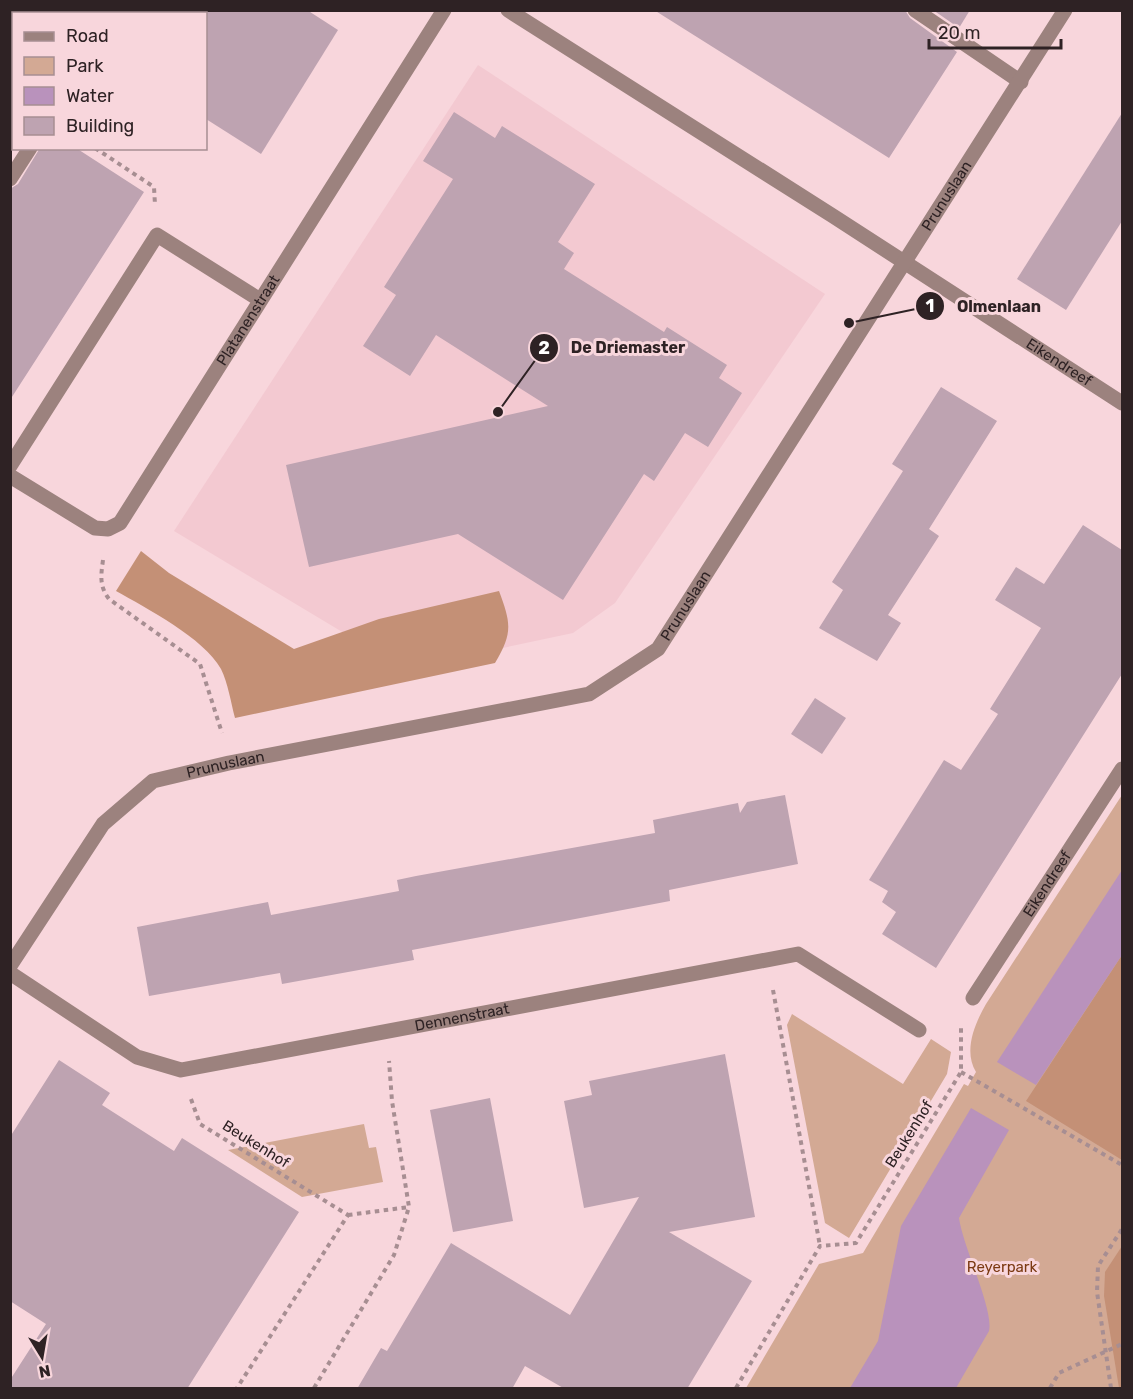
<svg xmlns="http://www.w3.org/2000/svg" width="1133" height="1399" font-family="Rubik,sans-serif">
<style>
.built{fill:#f3c9d1}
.green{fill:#d3a994}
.forest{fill:#c49076}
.water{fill:#b992bc}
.building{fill:#bea3b1}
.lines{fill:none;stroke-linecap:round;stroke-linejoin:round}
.path{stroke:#a78e92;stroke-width:4;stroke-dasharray:4.5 4.5;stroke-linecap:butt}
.minor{stroke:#9c827e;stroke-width:15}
.labels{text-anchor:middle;stroke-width:6;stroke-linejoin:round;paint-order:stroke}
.street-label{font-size:15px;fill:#2e2224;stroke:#f8d6dc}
.park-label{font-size:15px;fill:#7b3912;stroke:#f8d6dc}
.leader{fill:none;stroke:#2e2224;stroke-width:2}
.callout-dot{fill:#2e2224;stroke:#f8d6dc;stroke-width:2}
.mark-label{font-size:18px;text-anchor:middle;font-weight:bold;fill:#fff}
.callout-label{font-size:16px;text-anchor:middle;font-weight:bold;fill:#2e2224;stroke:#f8d6dc;stroke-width:6;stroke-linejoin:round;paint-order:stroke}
</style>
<rect width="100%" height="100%" fill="#f8d6dc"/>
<path class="built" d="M478 65 825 294 615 603 573 633 404 669 174 531Z"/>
<g class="green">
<path d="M1122 795V1388H746L819 1264 863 1253 964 1084 968 1086 976 1072C963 1051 975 1023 986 1004Z"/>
<path d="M792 1014 903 1084 931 1039 951 1052 947 1074 849 1238 825 1223 787 1025Z"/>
<path d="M364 1124 369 1148 376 1147 383 1182 302 1197 228 1150Z"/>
</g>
<g class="forest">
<path d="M141 551 169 573 294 649 379 619 499 591C511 623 513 633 495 663L235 718C231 703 228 683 221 669 204 638 146 608 116 591Z"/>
<path d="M1122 955V1160L1026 1101Z"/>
<path d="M1122 1246V1388H1119L1104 1296 1105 1272Z"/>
</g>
<g class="water">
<path d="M1122 870V955L1036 1085 997 1062Z"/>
<path d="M971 1108 1009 1130 959 1218C963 1247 994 1310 989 1331L956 1388H850L878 1341 901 1226Z"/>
</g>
<g class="building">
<path d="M206 10H307L338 30 261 154 206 119Z"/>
<path d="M654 10H905L910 18 957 52 889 158Z"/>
<path d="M933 10H970L959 28Z"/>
<path d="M454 112 495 138 502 126 595 184 558 242 574 253 564 269 664 332 667 327 727 365 719 378 742 393 708 447 685 433 654 481 644 474 563 600 458 534 309 567 286 465 548 406 436 335 410 376 363 346 396 295 384 287 453 179 423 161Z"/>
<path d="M1122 113V221L1066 310 1017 279Z"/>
<path d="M40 148H76L144 192 10 400V189L18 184Z"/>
<path d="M941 387 997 421 929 529 939 536 888 615 901 623 877 661 819 628 843 590 832 582 903 471 892 464Z"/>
<path d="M1083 525 1122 550V674L936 968 882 934 896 912 882 902 888 891 869 880 944 760 961 770 998 714 990 709 1041 628 995 600 1016 567 1044 584Z"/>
<path d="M815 698 846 718 822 754 791 734Z"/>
<path d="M785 795 798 864 669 890 670 901 412 950 414 960 282 984 280 973 149 996 137 927 268 902 271 915 399 891 397 880 416 876 655 833 653 820 738 803 740 813 747 802Z"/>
<path d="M725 1054 755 1217 669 1232 752 1281 687 1389H565L525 1366 512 1389H357L381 1348 387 1351 451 1243 570 1315 639 1197 584 1208 564 1101 592 1095 589 1081Z"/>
<path d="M59 1060 110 1093 102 1105 174 1151 182 1138 299 1212 187 1389H10V1380L46 1324 10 1301V1137Z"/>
<path d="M490 1098 513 1221 453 1232 430 1110Z"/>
</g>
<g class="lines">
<g class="path">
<path d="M95 148 154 187 155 205"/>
<path d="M103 560C101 575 99 586 109 599L200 664 222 733"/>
<path d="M773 990 820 1246"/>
<path d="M961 1072 1122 1165"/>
<path d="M191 1099 200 1124 348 1215 237 1388"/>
<path d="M348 1215 409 1207"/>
<path d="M314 1388 394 1255 409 1207 392 1101 389 1061"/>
<path d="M736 1388 820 1246 856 1243 961 1072V1026"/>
<path d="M1050 1388 1059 1373 1122 1344"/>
<path d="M1111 1388 1097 1292 1098 1266 1122 1229"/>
</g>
<g class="minor">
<path d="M65 10 74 14"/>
<path id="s1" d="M508 10 833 216 1122 403"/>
<path d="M915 10 1021 82"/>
<path d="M98 14 104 10"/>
<path d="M10 179 30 148"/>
<path d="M10 466 157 235 260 300"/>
<path id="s2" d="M10 476 95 528 108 529 120 523 444 10"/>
<path id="s3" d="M10 966 103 824 153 781 229 763 589 694 658 649 1065 10"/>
<path id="s4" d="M10 973 137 1057 181 1070 798 954 919 1030"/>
<path id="s5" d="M973 998 1122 769"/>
</g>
</g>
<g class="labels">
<g class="street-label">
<text dy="5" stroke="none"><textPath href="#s3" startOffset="1300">Prunuslaan</textPath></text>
<text dy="5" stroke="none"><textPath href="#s2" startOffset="366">Platanenstraat</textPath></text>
<text dy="5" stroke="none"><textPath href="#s1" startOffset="654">Eikendreef</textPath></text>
<text dy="5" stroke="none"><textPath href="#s3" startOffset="814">Prunuslaan</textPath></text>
<text dy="5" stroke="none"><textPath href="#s3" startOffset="310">Prunuslaan</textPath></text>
<text dy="5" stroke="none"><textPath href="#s5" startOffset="136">Eikendreef</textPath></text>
<text dy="5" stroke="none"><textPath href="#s4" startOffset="484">Dennenstraat</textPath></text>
<text transform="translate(909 1134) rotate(-58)" y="5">Beukenhof</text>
<text transform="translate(256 1144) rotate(32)" y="5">Beukenhof</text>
</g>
<g class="park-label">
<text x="1002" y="1272">Reyerpark</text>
</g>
</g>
<path class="leader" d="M849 323L930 306M498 412L544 348"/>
<g class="callout-dot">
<circle cx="849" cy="323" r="6"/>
<circle cx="498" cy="412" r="6"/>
<circle cx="930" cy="306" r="15"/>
<circle cx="544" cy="348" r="15"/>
</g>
<g class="mark-label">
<text x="930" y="312">1</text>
<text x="544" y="354">2</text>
</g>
<g class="callout-label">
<text x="999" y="312">Olmenlaan</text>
<text x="628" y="353">De Driemaster</text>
</g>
<rect width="1133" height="1399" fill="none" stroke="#2e2224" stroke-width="24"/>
<rect x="12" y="12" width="195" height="138" fill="#f8d6dc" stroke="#a78e92" stroke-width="1.5"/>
<rect x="24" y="32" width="30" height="9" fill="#9c827e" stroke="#a78e92" stroke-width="1.5"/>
<text x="66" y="42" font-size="18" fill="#2e2224">Road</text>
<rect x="24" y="57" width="30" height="18" fill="#d3a994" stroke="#a78e92" stroke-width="1.5"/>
<text x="66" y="72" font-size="18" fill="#2e2224">Park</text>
<rect x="24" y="87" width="30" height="18" fill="#b992bc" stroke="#a78e92" stroke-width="1.5"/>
<text x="66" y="102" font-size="18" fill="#2e2224">Water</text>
<rect x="24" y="117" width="30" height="18" fill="#bea3b1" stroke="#a78e92" stroke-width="1.5"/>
<text x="66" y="132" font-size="18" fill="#2e2224">Building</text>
<g transform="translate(42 1357) rotate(169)" stroke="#f8d6dc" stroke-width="4.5" paint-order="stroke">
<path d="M0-4.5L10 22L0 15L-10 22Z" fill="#2e2224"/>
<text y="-9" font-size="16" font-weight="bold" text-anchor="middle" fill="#2e2224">N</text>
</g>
<path d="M929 39v9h132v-9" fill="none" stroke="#2e2224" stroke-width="3"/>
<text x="938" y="39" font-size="18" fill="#2e2224" stroke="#f8d6dc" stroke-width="4.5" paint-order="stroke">20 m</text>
</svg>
